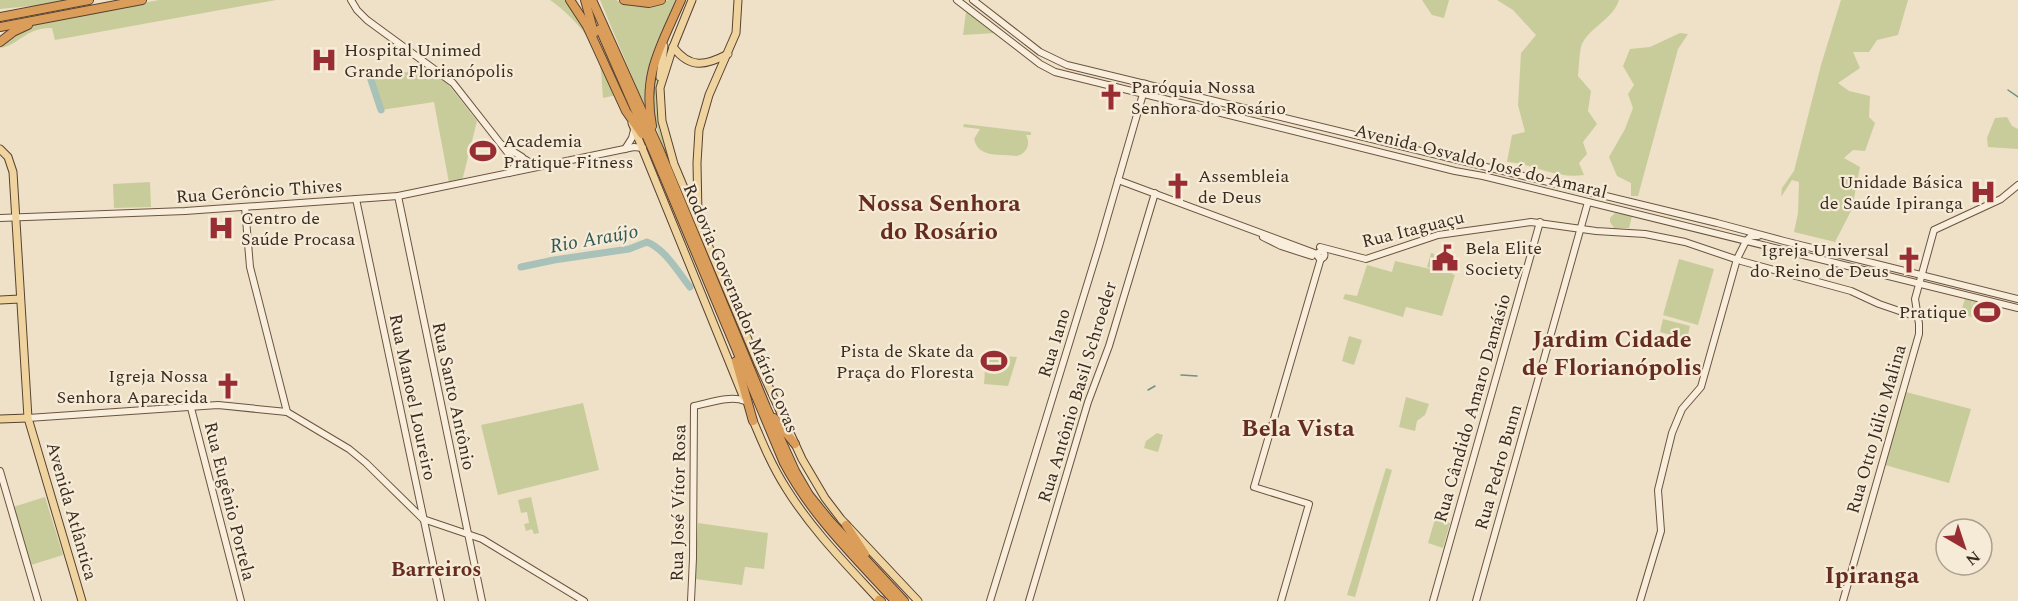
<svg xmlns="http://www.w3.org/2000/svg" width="2018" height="601" font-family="Spectral,serif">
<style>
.green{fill:#c8cc9b}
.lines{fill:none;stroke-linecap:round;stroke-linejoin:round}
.stream{stroke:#6f9087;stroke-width:1.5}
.river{stroke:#a8c2b9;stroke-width:7}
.secondary-casing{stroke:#6b5440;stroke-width:8}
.primary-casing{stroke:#584130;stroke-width:9}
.highway-casing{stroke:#584130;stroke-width:10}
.secondary{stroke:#f8eedb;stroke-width:6}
.primary{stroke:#f0d4a0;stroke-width:7}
.highway{stroke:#db9d5a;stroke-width:8}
.labels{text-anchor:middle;stroke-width:4.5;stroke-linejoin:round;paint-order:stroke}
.poi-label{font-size:18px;fill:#3a2b20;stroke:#f5ebd7;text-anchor:start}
.street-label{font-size:18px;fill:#3a2b20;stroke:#f5ebd7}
.water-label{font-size:20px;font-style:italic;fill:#305955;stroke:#f5ebd7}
.quarter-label{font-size:21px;font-weight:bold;fill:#662c20;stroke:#f5ebd7}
.district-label{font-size:24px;font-weight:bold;fill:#662c20;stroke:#f5ebd7}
</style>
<rect width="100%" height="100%" fill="#eee1c7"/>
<g class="green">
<path d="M0 0H69L42 5 0 9Z"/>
<path d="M159 0H276L55 40 52 28C26 27 18 46 0 48V45C12 35 25 28 40 22Z"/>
<path d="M550 0H567L583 21 617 95 603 98C602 86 602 73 599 61 593 38 569 13 550 0Z"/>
<path d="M600 0H616L629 6 642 7 669 0H676C659 38 644 62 644 105Z"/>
<path d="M1422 0H1449L1444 18 1432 15Z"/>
<path d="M1497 0H1619C1613 20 1587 28 1581 47 1579 56 1579 67 1578 76L1591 91 1588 111 1597 124 1583 142 1587 154 1579 163 1584 175C1554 179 1536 164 1507 162L1512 135 1525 132 1518 105 1521 53 1536 35 1513 10Z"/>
<path d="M1841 0H1908L1898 35 1877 40 1869 52H1853L1860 68 1838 83 1849 91 1870 96 1869 117 1875 123 1865 151 1853 150 1844 158 1860 167 1852 209 1835 242 1794 232 1798 213 1799 182 1792 180 1781 197 1782 188 1794 171 1821 65Z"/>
<path d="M966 12 995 33 963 35Z"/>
<path d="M1680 33 1688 34 1678 49 1638 196H1631V183L1617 176 1609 157 1625 129 1633 108 1628 94 1634 85 1623 66 1630 49 1650 47Z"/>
<path d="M661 49C654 92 659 126 672 167 650 120 648 99 661 49Z"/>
<path d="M428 69 447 83 477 121 462 181 449 183 434 102 381 110 370 77Z"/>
<path d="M2007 117 2012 126 2018 129V149L1988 147 1987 138 1995 118Z"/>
<path d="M964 124 1031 132V135H1026C1031 144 1027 153 1017 156 1000 154 978 158 974 139L980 129 963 127Z"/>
<path d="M150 182 151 207 114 208 113 184Z"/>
<path d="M1615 213 1632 216 1629 228H1614L1610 222V218Z"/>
<path d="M1431 253 1456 260 1452 274 1455 275 1442 316 1406 307 1403 317 1343 299 1345 294 1357 296 1367 265 1392 272 1395 261 1452 274 1427 267Z"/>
<path d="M1679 259 1714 269 1698 325 1663 315Z"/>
<path d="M1965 299 1972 301 1971 307 1973 301 1980 303 1976 318 1960 314Z"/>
<path d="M1663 319 1690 326 1687 339 1660 332Z"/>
<path d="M1349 336 1362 340 1354 365 1342 361Z"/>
<path d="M986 355 1017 357 1008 386 984 384Z"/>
<path d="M1906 392 1971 409 1949 483 1885 465Z"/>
<path d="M1406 397 1429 404 1425 415 1417 421 1415 431 1399 427Z"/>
<path d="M583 403 599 470 498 495 481 425Z"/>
<path d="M1157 433 1163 435 1158 452 1144 448 1146 441Z"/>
<path d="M1386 468 1392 470 1355 597 1347 595Z"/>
<path d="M45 497 63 555 31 565 13 507Z"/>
<path d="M531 497 539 533 534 534 532 529 526 531 524 524 529 523 527 512 521 513 518 500Z"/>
<path d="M1435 519 1450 523 1443 548 1428 543Z"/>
<path d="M698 523 768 533 764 569 745 567 742 585 695 579Z"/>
</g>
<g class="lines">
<g class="stream">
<path d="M2008 90 2018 97"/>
<path d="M1181 375 1197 376"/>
<path d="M1148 390 1155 386"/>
</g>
<g class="river">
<path d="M370 77 381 110"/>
<path d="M521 267 554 260 629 249 647 242C665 249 678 272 690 287"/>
</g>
<g class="secondary-casing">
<g id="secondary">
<path d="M351 0 357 10 367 20 453 83 515 162"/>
<path d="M957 0 1040 64 1055 72 1455 171 1483 176 2018 308"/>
<path d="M973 0 1040 52 1067 65 1717 223 1784 241 2018 299"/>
<circle cx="1144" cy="88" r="4.5"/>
<path d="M503 145 522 157"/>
<path d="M625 149 632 138 634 130"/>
<path d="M509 173 513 170 516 160C525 154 529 165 538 167"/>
<path d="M1118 180 1317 254"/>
<path d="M398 196 482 601"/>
<path d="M356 199 441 601"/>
<path d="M245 207 250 267 287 412"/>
<path d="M0 218 185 211 398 196 634 147 643 148"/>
<path d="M1263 237 1281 246 1312 256"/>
<path d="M1320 247 1366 259 1438 235 1531 222 1596 231 1645 234 1685 242 1741 261 1851 291 1879 304 1917 317"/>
<circle cx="1321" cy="255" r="3.5"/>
<path d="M191 408 241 601"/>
<path d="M28 418 218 405 287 412 349 449 366 463 423 519 482 539 584 601"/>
<path d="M0 471 38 601"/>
<path d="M691 601 693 558 694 406C709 403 731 395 745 401"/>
<path d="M990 601 1099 246 1143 94"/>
<path d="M1029 601 1088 402 1109 346 1155 193"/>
<path d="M1281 601 1309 504 1254 487 1321 258"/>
<path d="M1433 601 1540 222"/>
<path d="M1476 601 1588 202"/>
<path d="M1640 601 1661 531 1658 490 1672 433 1682 409 1701 387 1737 259 1746 241 1751 236H1758"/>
<path d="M1843 601 1919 334V324L1915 299 1934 230 2001 199 2018 185"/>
</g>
</g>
<g class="primary-casing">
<g id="primary">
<path d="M692 0 673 47 660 88 662 121 674 164 757 361 802 459 825 498 841 519 918 601"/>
<path d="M673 47C690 69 705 66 728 54"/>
<path d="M660 77 664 46"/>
<path d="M632 123 743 396"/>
<path d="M0 149 8 157 13 172 28 418 82 601"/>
<path d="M698 215 697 163 699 130 709 95 736 33 738 0"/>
<path d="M0 300 20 299"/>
<path d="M752 418C762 442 772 466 786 488 812 530 847 565 880 601"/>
<path d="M0 419 28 418"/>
</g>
</g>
<g class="highway-casing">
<g id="highway">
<path d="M570 0 587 26 626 111 642 134"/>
<path d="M585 0 594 33"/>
<path d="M592 0 660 151 766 407 795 471 809 495 830 521 904 601"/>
<path d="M624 0 649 3 661 0"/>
<path d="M0 17 89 0"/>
<path d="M0 27 142 0"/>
<path d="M600 29 654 153 784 463C812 516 855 557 895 601"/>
<path d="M0 42 13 32 28 25"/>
<path d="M652 126C642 74 661 46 681 0"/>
<path d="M736 361 753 421"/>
<path d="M774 418 795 444"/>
<path d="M846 525 865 554"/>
<path d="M879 600 881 601"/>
</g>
</g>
<use href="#secondary" class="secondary"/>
<use href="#primary" class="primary"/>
<use href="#highway" class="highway"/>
</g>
<defs>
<g id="hospital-bare" transform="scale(2.07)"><path d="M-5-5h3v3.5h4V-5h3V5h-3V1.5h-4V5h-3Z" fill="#982e33" stroke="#f5ebd7" stroke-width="2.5" paint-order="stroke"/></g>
<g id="church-bare" transform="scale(2.07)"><path d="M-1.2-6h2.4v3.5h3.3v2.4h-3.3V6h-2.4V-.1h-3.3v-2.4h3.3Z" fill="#982e33" stroke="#f5ebd7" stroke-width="2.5" paint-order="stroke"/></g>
<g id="stadium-bare" transform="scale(2.07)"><path d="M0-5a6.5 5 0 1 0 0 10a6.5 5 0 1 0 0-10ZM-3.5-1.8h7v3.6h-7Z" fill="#982e33" stroke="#f5ebd7" stroke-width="2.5" paint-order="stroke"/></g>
<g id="civic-bare" transform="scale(2.07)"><path d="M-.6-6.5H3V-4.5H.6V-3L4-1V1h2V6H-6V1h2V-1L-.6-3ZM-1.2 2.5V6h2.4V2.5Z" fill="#982e33" stroke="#f5ebd7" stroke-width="2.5" paint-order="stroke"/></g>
</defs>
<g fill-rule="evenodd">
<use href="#hospital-bare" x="324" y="60"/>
<use href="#church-bare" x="1111" y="97"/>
<use href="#stadium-bare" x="483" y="151"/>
<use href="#church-bare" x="1178" y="186"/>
<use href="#hospital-bare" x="1983" y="192"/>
<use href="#hospital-bare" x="221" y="228"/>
<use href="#civic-bare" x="1445" y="258"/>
<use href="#church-bare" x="1909" y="260"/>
<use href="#stadium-bare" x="1987" y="312"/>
<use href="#stadium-bare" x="994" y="361"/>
<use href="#church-bare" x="228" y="386"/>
</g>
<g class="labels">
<g class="poi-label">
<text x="344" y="56">Hospital Unimed<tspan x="344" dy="21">Grande Florianópolis</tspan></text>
<text x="1131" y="93">Paróquia Nossa<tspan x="1131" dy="21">Senhora do Rosário</tspan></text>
<text x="503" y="147">Academia<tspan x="503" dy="21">Pratique Fitness</tspan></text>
<text x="1198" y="182">Assembleia<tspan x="1198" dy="21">de Deus</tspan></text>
<text x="1963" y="188" text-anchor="end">Unidade Básica<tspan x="1963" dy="21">de Saúde Ipiranga</tspan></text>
<text x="241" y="224">Centro de<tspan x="241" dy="21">Saúde Procasa</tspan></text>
<text x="1465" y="254">Bela Elite<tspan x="1465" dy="21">Society</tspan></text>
<text x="1889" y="256" text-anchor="end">Igreja Universal<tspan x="1889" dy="21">do Reino de Deus</tspan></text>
<text x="1967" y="318" text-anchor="end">Pratique</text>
<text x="974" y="357" text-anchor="end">Pista de Skate da<tspan x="974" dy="21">Praça do Floresta</tspan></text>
<text x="208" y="382" text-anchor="end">Igreja Nossa<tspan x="208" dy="21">Senhora Aparecida</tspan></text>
</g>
<g class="street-label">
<text transform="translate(1481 161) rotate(14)" y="6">Avenida Osvaldo José do Amaral</text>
<text transform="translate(259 191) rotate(-4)" y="6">Rua Gerôncio Thives</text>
<text transform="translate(1413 229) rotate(-14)" y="6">Rua Itaguaçu</text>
<text transform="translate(741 308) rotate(67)" y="6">Rodovia Governador Mário Covas</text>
<text transform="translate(1054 343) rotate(-73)" y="6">Rua Iano</text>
<text transform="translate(1077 392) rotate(-73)" y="6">Rua Antônio Basil Schroeder</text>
<text transform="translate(454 396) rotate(78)" y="6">Rua Santo Antônio</text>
<text transform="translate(413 397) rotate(78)" y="6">Rua Manoel Loureiro</text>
<text transform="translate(1472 408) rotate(-74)" y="6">Rua Cândido Amaro Damásio</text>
<text transform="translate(1876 429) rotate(-74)" y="6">Rua Otto Júlio Malina</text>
<text transform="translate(1498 467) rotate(-74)" y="6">Rua Pedro Bunn</text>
<text transform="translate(230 501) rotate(76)" y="6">Rua Eugênio Portela</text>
<text transform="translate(678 503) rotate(-89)" y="6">Rua José Vítor Rosa</text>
<text transform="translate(72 511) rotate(74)" y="6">Avenida Atlântica</text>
</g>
<g class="water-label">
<text transform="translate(594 238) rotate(-10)" y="7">Rio Araújo</text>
</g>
<g class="quarter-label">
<text x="436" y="576">Barreiros</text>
</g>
<g class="district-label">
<text x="939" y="211">Nossa Senhora<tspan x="939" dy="28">do Rosário</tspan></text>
<text x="1612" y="347">Jardim Cidade<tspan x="1612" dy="28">de Florianópolis</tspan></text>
<text x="1298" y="436">Bela Vista</text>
<text x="1872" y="583">Ipiranga</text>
</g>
</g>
<g transform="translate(1964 547) rotate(141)"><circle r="28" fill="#f5ebd7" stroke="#aa9e8e" stroke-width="1.5"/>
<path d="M0-4.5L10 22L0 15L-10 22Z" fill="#982e33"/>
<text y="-9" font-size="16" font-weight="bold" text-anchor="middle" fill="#3a2b20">N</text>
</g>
</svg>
